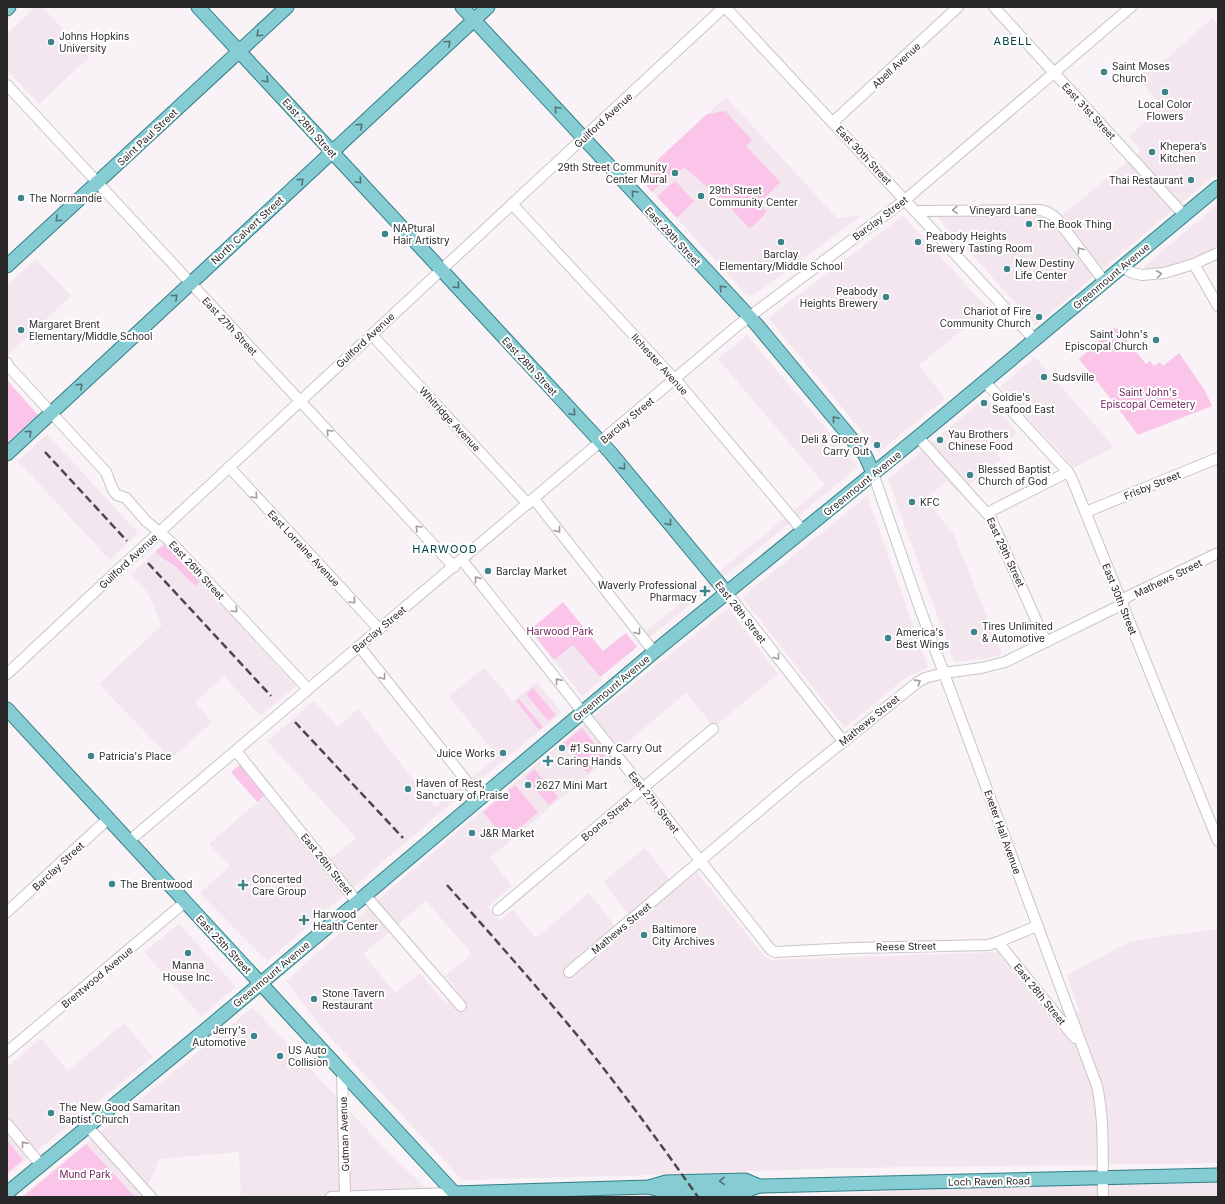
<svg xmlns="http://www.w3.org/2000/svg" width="1225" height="1204" font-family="Inter,sans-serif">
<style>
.built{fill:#f3e6ee;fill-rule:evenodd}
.green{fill:#fac5e9}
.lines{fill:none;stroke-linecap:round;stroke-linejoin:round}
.minor-casing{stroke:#c9c4c7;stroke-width:12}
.major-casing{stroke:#307d85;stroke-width:15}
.minor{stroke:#fff;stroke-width:10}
.major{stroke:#85cdd3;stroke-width:13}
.rail{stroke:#4b484a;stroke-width:2.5;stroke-dasharray:8 4;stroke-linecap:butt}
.minor-bridge-casing{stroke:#c9c4c7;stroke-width:12;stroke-linecap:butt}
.minor-bridge{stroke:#fff;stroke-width:10}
.oneway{stroke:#537275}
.oneway2{stroke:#9f9e9f}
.poi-dot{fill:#3d848b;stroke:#fff;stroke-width:1.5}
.labels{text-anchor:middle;stroke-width:4;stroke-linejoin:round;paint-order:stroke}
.poi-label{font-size:10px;fill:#2a2829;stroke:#fff;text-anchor:start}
.street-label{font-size:10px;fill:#2a2829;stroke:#fff}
.park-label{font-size:10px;fill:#691c57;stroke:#fff}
.neighbourhood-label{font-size:11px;letter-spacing:1px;fill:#004349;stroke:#fff}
</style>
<rect width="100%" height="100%" fill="#f9f3f7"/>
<g class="built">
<path d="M35 7H42L89 57 39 104 7 70V34Z"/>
<path d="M1212 18 1218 24V172L1036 325 938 218V216L1048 217 1053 223 1141 150 1129 136 1163 107 1137 78 1150 66 1154 70Z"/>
<path d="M726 97 837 218 862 215 754 295H747L639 177Z"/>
<path d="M1218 204V248L1173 268 1148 271 1144 267Z"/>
<path d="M903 216 988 309 919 365 945 399 879 452 768 318Z"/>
<path d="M36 259 71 296 7 355V286Z"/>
<path d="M747 335 858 467 649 638 645 632 825 485 718 359Z"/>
<path d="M1035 357 1087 416 1114 447 1074 468 1001 388V386Z"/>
<path d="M986 397 1017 432 997 452 1001 460 958 493 947 481 925 499 953 533 1002 654 984 659 954 662 888 479Z"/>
<path d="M47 434 138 533 110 560 18 461Z"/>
<path d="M867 496 928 667 905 678 845 728 742 597Z"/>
<path d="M155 552 165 560 174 565 195 586 200 582 296 686 260 716 224 676 195 702 212 722 171 759 99 684 162 625 147 592 131 575Z"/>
<path d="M728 608 778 674 714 727 686 693 490 858 512 886 488 907 500 921 513 910 536 938 589 893 621 933 635 922 603 882 645 848 677 888 697 872 764 956 771 960 998 952 1053 1022 1080 1012 1067 975 1131 941 1218 929V1163L838 1168 657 1175 462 1180 327 1034 286 981 343 930 582 725ZM426 901 472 954 445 976 459 993 446 1004 420 973 395 993 363 954Z"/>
<path d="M573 645 602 680 582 696 554 660Z"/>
<path d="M484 668 513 701 537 682 562 712 440 813 267 961 200 893 230 866 209 844 267 794 324 864 356 838 267 741 314 701 338 727 358 709 435 807 497 757 449 696Z"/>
<path d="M179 924 236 987 201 1016 144 952Z"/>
<path d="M253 1007 385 1149 435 1197H241L239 1152 159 1159 146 1191 153 1197H21Z"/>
<path d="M124 1023 153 1057 7 1175V1067L41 1038 68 1071Z"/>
<path d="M1218 1175V1197H794L1102 1179Z"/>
<path d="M644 1189 759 1197H520Z"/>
</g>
<g class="green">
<path d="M725 111 752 140 746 146 780 182 760 203 766 211 765 214 752 227 749 228 725 202 684 167 678 173H672L652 192 639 177 707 114Z"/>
<path d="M675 181 694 201 677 218 657 197Z"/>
<path d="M1114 328 1117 329 1146 364 1150 361 1154 366 1160 362 1163 366 1179 353 1204 389 1212 406 1138 435 1111 399 1079 359Z"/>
<path d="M7 380 38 415 7 443Z"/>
<path d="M164 544 200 582 195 586 174 565 165 560 155 552Z"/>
<path d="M563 602 603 651 626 633 637 647 600 677 573 645 554 660 530 630Z"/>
<path d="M533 688 556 715 548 721 526 694Z"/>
<path d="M519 699 543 727 539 730 516 701Z"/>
<path d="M582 728 605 757 587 773 564 743Z"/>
<path d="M241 764 267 794 257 802 231 772Z"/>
<path d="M534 769 558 797 549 805 525 777Z"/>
<path d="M515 785 538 812 506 840 483 812Z"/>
<path d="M7 1140 23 1160 7 1173Z"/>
<path d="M86 1144 135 1197H23Z"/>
</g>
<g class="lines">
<g class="minor-casing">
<g id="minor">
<path d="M725 7 1034 339"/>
<path d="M994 7 1184 215"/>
<path d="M7 85 454 567"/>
<path d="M833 122 958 7"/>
<path d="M512 204 681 386 803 531"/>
<path d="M916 211 1040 210C1047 211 1052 214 1057 219L1104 281"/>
<path d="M1194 264 1218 306"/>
<path d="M1122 267 1133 273 1142 275 1164 273 1194 264 1218 253"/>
<path d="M372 335 528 504"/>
<path d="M7 363 9 367 106 472 113 490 117 495 126 498 146 521 171 542 308 689"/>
<path d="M984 381 1068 472 1072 479 1218 841"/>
<path d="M918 437 990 517 1046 642"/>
<path d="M229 467 379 629"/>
<path d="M873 473 919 606 1097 1086C1105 1122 1102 1160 1103 1197"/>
<path d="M534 499 654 652"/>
<path d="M1086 512 1218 458"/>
<path d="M987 513 1068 472"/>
<path d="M151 540 724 7"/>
<path d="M462 560 771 950 775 952 853 948 988 945 998 942 1037 926"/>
<path d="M727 593 843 741"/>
<path d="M359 646 480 798"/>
<path d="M7 674 118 570"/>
<path d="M236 751 357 902"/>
<path d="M129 841 737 326 905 200 1131 7"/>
<path d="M365 895 461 1006"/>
<path d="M498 910 713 729"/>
<path d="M7 912 108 819"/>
<path d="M998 942 1075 1038"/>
<path d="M569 972 799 777 918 682 925 678 944 673 981 668 1005 662 1117 607 1127 597 1218 553"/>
<path d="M7 1052 185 902"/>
<path d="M342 1071 345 1196"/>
<path d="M7 1124 41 1165"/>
<path d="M88 1127 151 1197"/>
<path d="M331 1197 454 1193"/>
</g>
</g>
<g class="major-casing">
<g id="major">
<path d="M198 7 610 452 727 593"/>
<path d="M462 7 757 325 865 455 873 473"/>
<path d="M7 9 9 7"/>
<path d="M7 266 287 7"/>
<path d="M7 454 488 7"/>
<path d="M7 709 458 1197"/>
<path d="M649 1187 667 1192 746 1191 759 1186 1218 1175"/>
<path d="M7 1193 210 1026 654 652 918 437 1218 187"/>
<path d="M454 1193 649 1187 666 1182 745 1180 759 1186"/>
</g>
</g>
<use href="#minor" class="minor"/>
<use href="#major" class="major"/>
<g class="rail">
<path d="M45 452 127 541"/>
<path d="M148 563 271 696"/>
<path d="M295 722 403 838"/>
<path d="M447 885C494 938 541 991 586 1046 625 1095 662 1146 698 1197"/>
</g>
<g class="minor-bridge-casing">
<path id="minor-bridge" d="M118 570 151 540"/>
</g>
<use href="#minor-bridge" class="minor-bridge"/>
</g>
<defs><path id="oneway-chevron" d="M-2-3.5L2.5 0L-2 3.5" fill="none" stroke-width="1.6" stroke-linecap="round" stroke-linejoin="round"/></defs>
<g class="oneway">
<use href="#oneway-chevron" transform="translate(259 34) rotate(137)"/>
<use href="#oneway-chevron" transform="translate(448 43) rotate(-43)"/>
<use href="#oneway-chevron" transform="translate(266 80) rotate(47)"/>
<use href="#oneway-chevron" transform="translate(557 109) rotate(-133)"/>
<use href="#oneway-chevron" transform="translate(360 126) rotate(-43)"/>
<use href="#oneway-chevron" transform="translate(301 181) rotate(-43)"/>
<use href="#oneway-chevron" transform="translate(359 181) rotate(47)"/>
<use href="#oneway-chevron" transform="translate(634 193) rotate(-133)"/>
<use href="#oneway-chevron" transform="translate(58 219) rotate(137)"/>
<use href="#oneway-chevron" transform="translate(457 286) rotate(47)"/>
<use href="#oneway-chevron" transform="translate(722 288) rotate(-133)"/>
<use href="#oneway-chevron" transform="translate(175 297) rotate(-43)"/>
<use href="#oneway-chevron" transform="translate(80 386) rotate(-43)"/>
<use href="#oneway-chevron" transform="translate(573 413) rotate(47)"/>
<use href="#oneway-chevron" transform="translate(835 419) rotate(-130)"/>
<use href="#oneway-chevron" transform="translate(29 433) rotate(-43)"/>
<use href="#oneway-chevron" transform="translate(623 467) rotate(50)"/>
<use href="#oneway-chevron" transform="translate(669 523) rotate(51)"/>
<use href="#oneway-chevron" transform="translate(722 1181) rotate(179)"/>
</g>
<g class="oneway2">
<use href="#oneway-chevron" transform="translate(955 210) rotate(179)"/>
<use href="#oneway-chevron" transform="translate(1080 250) rotate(-127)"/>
<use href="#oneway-chevron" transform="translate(1159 274) rotate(-7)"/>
<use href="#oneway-chevron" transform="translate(329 432) rotate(-133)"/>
<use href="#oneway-chevron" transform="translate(255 496) rotate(47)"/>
<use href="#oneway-chevron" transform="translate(418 528) rotate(-133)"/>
<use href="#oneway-chevron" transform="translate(558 530) rotate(52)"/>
<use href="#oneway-chevron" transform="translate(477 579) rotate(-129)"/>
<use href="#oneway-chevron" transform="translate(353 601) rotate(47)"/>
<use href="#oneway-chevron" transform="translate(235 610) rotate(47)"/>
<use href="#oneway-chevron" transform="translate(638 632) rotate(52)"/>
<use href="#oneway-chevron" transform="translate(777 657) rotate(52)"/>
<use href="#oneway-chevron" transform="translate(383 677) rotate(52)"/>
<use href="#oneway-chevron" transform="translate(558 681) rotate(-129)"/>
<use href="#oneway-chevron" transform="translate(918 682) rotate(-32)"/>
<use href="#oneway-chevron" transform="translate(24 1144) rotate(-129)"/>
</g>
<g class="poi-dot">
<circle cx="51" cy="42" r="4"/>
<circle cx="1104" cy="72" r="4"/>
<circle cx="1165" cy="92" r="4"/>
<circle cx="1152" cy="152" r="4"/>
<circle cx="675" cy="173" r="4"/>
<circle cx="1191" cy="180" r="4"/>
<circle cx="701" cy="196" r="4"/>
<circle cx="21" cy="198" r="4"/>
<circle cx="1029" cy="224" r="4"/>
<circle cx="385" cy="234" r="4"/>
<circle cx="781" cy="242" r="4"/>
<circle cx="918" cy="242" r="4"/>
<circle cx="1007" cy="269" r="4"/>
<circle cx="886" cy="297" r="4"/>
<circle cx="1039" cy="317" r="4"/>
<circle cx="21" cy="330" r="4"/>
<circle cx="1156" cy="340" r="4"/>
<circle cx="1044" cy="377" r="4"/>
<circle cx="984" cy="403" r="4"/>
<circle cx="940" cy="440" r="4"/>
<circle cx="877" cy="445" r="4"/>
<circle cx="970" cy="475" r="4"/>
<circle cx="912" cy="502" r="4"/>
<circle cx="488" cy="571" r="4"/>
<path d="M703 585h4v4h4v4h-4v4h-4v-4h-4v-4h4z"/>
<circle cx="974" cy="632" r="4"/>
<circle cx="888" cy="638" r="4"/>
<circle cx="562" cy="748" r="4"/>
<circle cx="503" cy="753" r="4"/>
<circle cx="91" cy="756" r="4"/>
<path d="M546 755h4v4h4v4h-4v4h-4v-4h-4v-4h4z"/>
<circle cx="528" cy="785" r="4"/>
<circle cx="408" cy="789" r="4"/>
<circle cx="472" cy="833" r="4"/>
<circle cx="112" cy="884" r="4"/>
<path d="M241 879h4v4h4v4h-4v4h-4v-4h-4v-4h4z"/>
<path d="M302 914h4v4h4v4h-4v4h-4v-4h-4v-4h4z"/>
<circle cx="644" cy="935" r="4"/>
<circle cx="188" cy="953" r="4"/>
<circle cx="314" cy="999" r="4"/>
<circle cx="254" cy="1036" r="4"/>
<circle cx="280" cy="1056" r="4"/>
<circle cx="51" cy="1113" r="4"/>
</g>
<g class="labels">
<g class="poi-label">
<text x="59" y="40">Johns Hopkins<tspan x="59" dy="12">University</tspan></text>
<text x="1112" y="70">Saint Moses<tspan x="1112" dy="12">Church</tspan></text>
<text x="1165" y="108" text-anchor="middle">Local Color<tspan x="1165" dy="12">Flowers</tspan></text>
<text x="1160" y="150">Khepera’s<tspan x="1160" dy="12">Kitchen</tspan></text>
<text x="667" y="171" text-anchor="end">29th Street Community<tspan x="667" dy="12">Center Mural</tspan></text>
<text x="1183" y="184" text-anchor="end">Thai Restaurant</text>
<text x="709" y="194">29th Street<tspan x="709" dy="12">Community Center</tspan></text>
<text x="29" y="202">The Normandie</text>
<text x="1037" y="228">The Book Thing</text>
<text x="393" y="232">NAPtural<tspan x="393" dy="12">Hair Artistry</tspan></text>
<text x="926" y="240">Peabody Heights<tspan x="926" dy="12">Brewery Tasting Room</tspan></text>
<text x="781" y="258" text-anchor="middle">Barclay<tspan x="781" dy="12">Elementary/Middle School</tspan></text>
<text x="1015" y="267">New Destiny<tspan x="1015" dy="12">Life Center</tspan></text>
<text x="878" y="295" text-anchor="end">Peabody<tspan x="878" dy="12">Heights Brewery</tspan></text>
<text x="1031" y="315" text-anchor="end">Chariot of Fire<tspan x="1031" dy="12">Community Church</tspan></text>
<text x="29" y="328">Margaret Brent<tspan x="29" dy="12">Elementary/Middle School</tspan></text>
<text x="1148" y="338" text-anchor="end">Saint John's<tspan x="1148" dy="12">Episcopal Church</tspan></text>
<text x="1052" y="381">Sudsville</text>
<text x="992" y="401">Goldie's<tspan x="992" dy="12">Seafood East</tspan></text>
<text x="948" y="438">Yau Brothers<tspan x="948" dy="12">Chinese Food</tspan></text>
<text x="869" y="443" text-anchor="end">Deli &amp; Grocery<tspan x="869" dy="12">Carry Out</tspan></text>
<text x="978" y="473">Blessed Baptist<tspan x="978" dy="12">Church of God</tspan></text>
<text x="920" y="506">KFC</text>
<text x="496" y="575">Barclay Market</text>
<text x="697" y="589" text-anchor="end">Waverly Professional<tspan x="697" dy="12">Pharmacy</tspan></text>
<text x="982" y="630">Tires Unlimited<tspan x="982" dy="12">&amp; Automotive</tspan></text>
<text x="896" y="636">America's<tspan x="896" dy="12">Best Wings</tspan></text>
<text x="570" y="752">#1 Sunny Carry Out</text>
<text x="495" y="757" text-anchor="end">Juice Works</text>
<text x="99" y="760">Patricia's Place</text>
<text x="557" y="765">Caring Hands</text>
<text x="416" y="787">Haven of Rest,<tspan x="416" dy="12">Sanctuary of Praise</tspan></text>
<text x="536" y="789">2627 Mini Mart</text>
<text x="480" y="837">J&amp;R Market</text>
<text x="252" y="883">Concerted<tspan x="252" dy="12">Care Group</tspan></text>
<text x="120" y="888">The Brentwood</text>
<text x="313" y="918">Harwood<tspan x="313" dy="12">Health Center</tspan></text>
<text x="652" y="933">Baltimore<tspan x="652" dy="12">City Archives</tspan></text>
<text x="188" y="969" text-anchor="middle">Manna<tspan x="188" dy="12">House Inc.</tspan></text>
<text x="322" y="997">Stone Tavern<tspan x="322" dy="12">Restaurant</tspan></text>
<text x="246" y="1034" text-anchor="end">Jerry's<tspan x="246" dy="12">Automotive</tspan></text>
<text x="288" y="1054">US Auto<tspan x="288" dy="12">Collision</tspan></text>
<text x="59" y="1111">The New Good Samaritan<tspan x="59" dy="12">Baptist Church</tspan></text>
</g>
<g class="street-label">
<text transform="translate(896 65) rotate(-43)" y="4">Abell Avenue</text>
<text transform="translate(1089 111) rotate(47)" y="4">East 31st Street</text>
<text transform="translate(603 120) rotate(-43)" y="4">Guilford Avenue</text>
<text transform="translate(310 128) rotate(48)" y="4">East 28th Street</text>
<text transform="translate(147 137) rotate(-43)" y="4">Saint Paul Street</text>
<text transform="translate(864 155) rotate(47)" y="4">East 30th Street</text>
<text x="1003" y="214">Vineyard Lane</text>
<text transform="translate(880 218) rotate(-37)" y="4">Barclay Street</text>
<text transform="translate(247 230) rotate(-43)" y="4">North Calvert Street</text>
<text transform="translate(673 236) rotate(47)" y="4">East 29th Street</text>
<text transform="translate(1111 276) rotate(-40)" y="4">Greenmount Avenue</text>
<text transform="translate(230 326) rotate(47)" y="4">East 27th Street</text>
<text transform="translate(365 340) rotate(-43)" y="4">Guilford Avenue</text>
<text transform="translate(660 364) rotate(48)" y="4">Ilchester Avenue</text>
<text transform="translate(530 366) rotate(47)" y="4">East 28th Street</text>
<text transform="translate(450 419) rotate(47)" y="4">Whitridge Avenue</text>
<text transform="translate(627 420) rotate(-40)" y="4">Barclay Street</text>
<text transform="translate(862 483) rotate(-39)" y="4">Greenmount Avenue</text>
<text transform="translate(1152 485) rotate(-22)" y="4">Frisby Street</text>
<text transform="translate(304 548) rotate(47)" y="4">East Lorraine Avenue</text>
<text transform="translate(1006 552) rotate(65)" y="4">East 29th Street</text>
<text transform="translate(128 561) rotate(-43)" y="4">Guilford Avenue</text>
<text transform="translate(197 570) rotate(47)" y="4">East 26th Street</text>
<text transform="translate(1168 578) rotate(-26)" y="4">Mathews Street</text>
<text transform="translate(1120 599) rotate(68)" y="4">East 30th Street</text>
<text transform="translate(741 612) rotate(52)" y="4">East 28th Street</text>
<text transform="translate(379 629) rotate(-40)" y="4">Barclay Street</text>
<text transform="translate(611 688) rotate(-40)" y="4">Greenmount Avenue</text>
<text transform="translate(869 720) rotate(-39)" y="4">Mathews Street</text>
<text transform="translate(654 802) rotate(52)" y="4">East 27th Street</text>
<text transform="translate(606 819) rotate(-40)" y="4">Boone Street</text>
<text transform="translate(1003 832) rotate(70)" y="4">Exeter Hall Avenue</text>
<text transform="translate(327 864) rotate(51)" y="4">East 26th Street</text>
<text transform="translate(58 866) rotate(-43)" y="4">Barclay Street</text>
<text transform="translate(621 928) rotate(-40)" y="4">Mathews Street</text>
<text transform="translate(224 944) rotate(47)" y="4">East 25th Street</text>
<text transform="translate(906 946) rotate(-1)" y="4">Reese Street</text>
<text transform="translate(271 974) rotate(-40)" y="4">Greenmount Avenue</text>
<text transform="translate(97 977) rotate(-40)" y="4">Brentwood Avenue</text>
<text transform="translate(1040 994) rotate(51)" y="4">East 28th Street</text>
<text transform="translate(344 1134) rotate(-92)" y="4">Gutman Avenue</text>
<text transform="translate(989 1181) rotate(-1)" y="4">Loch Raven Road</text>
</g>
<g class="park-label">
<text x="1148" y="396">Saint John's<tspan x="1148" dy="12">Episcopal Cemetery</tspan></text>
<text x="560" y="635">Harwood Park</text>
<text x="85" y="1178">Mund Park</text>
</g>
<g class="neighbourhood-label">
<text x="1013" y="45">ABELL</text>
<text x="445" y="553">HARWOOD</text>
</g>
</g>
<rect width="1225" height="1204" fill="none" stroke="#2a2829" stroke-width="16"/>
</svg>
